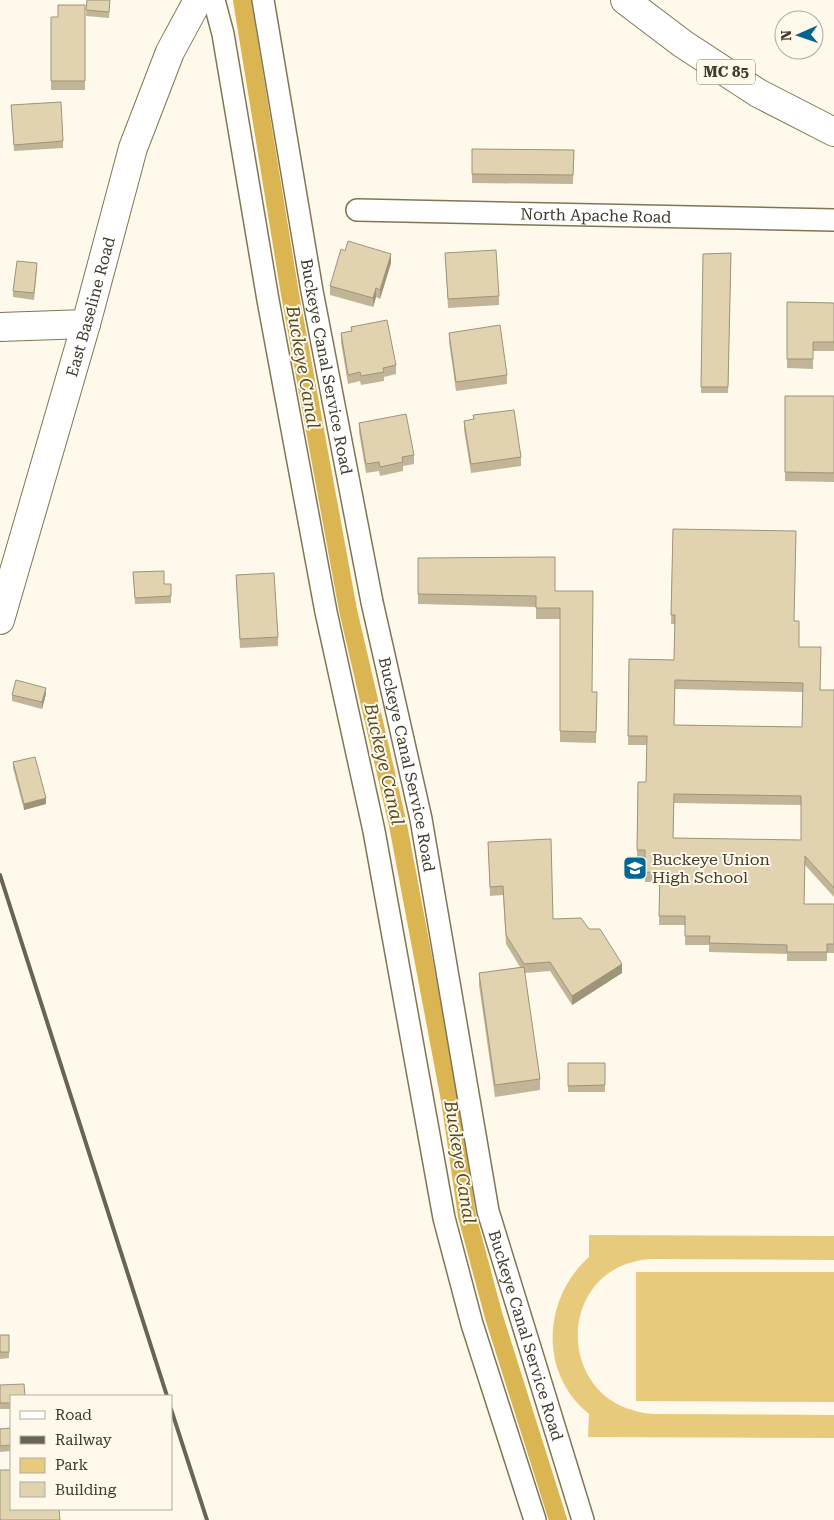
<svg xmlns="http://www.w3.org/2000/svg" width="834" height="1520" font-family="'Roboto Serif',serif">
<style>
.green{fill:#e8ca7c}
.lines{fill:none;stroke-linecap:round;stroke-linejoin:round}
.canal{stroke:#dab552;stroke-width:18}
.minor-casing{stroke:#827554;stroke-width:24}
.major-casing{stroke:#827554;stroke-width:30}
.minor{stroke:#fff;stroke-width:21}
.major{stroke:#fff;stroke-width:28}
.rail{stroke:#6a6456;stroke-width:4}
.wall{fill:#c2b597;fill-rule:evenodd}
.shaded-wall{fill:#9e947b}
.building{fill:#e1d3b0;stroke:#9e947b;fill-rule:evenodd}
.labels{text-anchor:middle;stroke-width:4;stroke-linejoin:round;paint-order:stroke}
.shield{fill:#fef9ea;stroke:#797365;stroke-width:1}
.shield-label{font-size:15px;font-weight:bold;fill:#403a2c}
.street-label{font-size:16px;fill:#403a2c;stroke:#fef9ea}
.poi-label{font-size:16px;fill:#403a2c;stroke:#fef9ea;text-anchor:start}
.water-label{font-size:18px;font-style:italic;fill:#584920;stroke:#fef9ea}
</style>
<rect width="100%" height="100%" fill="#fef9ea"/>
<g class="green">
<path d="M589 1235 834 1236V1260L651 1259C553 1265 553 1407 653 1414L834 1415V1438L588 1437 589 1414C539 1374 542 1299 589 1257Z"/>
<path d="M636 1272H834V1402L636 1401Z"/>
</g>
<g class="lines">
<path class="canal" d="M242 0 290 294 348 610 398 825 450 1100 467 1216 494 1317 558 1520"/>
<g class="minor-casing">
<g id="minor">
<path d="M214 0 223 34 268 300 326 612 374 831 444 1218 472 1324 535 1520"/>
<path id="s1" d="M263 0 312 291 372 602 421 819 488 1211 583 1520"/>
<path id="s2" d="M357 210 834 220"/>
</g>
</g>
<g class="major-casing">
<g id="major">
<path d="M625 0 683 44 758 93 834 132"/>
<path d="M0 327 86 324"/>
<path id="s3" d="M0 620 86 324 133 148 170 52 198 0"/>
</g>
</g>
<use href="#minor" class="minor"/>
<use href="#major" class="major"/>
<g class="rail">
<path d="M0 875 167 1396"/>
<path d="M171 1409 207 1520"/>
</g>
</g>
<g class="wall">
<path d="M87 0H110L109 18 86 16Z"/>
<path d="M85 5V90H51V17H58Z"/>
<path d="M11 105 63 141V148L14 151Z"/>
<path d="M472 149 574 150 573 184 472 183Z"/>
<path d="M345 251 391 263 380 299 376 297 373 307 330 295V286Z"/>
<path d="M445 253 499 296V305L448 308Z"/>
<path d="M731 253 728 393H701L703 254Z"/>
<path d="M37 269 34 300 13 297V291Z"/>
<path d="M787 302 834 303V351H813V369L787 368Z"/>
<path d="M351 327 396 365V374L384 377V381L361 385 360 381 348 384 341 342V333L351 331Z"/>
<path d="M449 333 507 375V384L456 391 449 342Z"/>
<path d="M785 396H834V482L785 481Z"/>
<path d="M473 415 521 457V466L471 473 464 430V421L473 420Z"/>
<path d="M359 423 414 455V464L403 466V471L380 476 379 471 366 473 359 432Z"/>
<path d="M673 529 794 621 799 647 821 690H834V897L805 865 804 904H834V953H827V961H787V954L709 952V945H685V925H659L660 882H645V859H637L638 782H646L647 745H628L629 659 674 660 675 624H671ZM675 689 803 692 802 727 674 725ZM674 803 801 805V840L673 838Z"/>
<path d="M418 558 555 591 592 692H597L596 743 560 742V619H536V607L418 604Z"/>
<path d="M133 572 164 584H171V603L135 604Z"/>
<path d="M236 575 278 637V646L240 648Z"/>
<path d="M46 694 42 709 12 701V695Z"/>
<path d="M13 762 46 804 24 810 13 768Z"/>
<path d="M488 842 553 919 589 929 622 973 572 1005 550 971 525 973 540 1079V1090L495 1097 479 985V973L520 967 506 944 503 895 490 896Z"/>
<rect x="568" y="1063" width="37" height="29"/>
<path d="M0 1335H9V1358L0 1359Z"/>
<path d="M0 1385 11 1396V1409H0Z"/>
<path d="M11 1428V1451L0 1452V1429Z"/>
</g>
<g class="shaded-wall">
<path d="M391 254V263L380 299V290Z"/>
<path d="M376 288V297L373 307V298Z"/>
<path d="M46 688V694L42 709V702Z"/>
<path d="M46 798V804L24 810V804Z"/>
<path d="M622 964V973L572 1005V996Z"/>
</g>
<g class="building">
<path d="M87 0H110L109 12 86 10Z"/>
<path d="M58 5H85V81H51V17H58Z"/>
<path d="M61 102 63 141 14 145 11 105Z"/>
<path d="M472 149 574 150 573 175 472 174Z"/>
<path d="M348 241 391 254 380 290 376 288 373 298 330 286 341 249 345 251Z"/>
<path d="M496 250 499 296 448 299 445 253Z"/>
<path d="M731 253 728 387H701L703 254Z"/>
<path d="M17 261 37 263 34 293 13 291Z"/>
<path d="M787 302 834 303V342H813V359H787Z"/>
<path d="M387 320 396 365 383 368 384 372 361 376 360 372 348 375 341 333 352 331 351 327Z"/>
<path d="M500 325 507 375 456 382 449 333Z"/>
<path d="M785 396H834V473L785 472Z"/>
<path d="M514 410 521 457 471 464 464 421 474 419 473 415Z"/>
<path d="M406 414 414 455 402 457 403 462 380 467 379 462 366 464 359 423Z"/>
<path d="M673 529 796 531 794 621H799V647H821L820 690H834V888L805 856 804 904H834V944H827V952H787V945L709 943 710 936H685V916H659L660 873 645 872V850H637L638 782H646L647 736H628L629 659 674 660 675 615H671ZM675 680 803 683 802 727 674 725ZM674 794 801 796V840L673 838Z"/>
<path d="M555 557V591H593L592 692H597L596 732 560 731V608H536V596L418 594V558Z"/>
<path d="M164 571V584H171V596L135 598 133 572Z"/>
<path d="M274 573 278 637 240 639 236 575Z"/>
<path d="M16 680 46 688 42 702 12 695Z"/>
<path d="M35 757 46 798 24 804 13 762Z"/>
<path d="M551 839 553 919 581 918 589 929H600L622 964 572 996 550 962 524 964 506 935 503 886 490 887 488 842Z"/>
<path d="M524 967 540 1079 495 1085 479 973Z"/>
<path d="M568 1063H605V1085L568 1086Z"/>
<rect x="0" y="1335" width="9" height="17"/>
<path d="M24 1384 25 1396H11V1403H0V1385Z"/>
<path d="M11 1428V1445L0 1446V1429Z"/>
<path d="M0 1470H11V1509H59L60 1520H0Z"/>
</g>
<defs>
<g id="school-square" transform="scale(1.25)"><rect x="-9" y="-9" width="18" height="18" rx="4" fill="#026694" stroke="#fef9ea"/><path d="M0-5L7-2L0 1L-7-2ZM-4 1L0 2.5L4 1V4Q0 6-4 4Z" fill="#fff"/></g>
</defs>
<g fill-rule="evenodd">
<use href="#school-square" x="635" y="868"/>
</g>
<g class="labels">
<rect class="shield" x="697" y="59.5" width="58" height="25" rx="4"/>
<g class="shield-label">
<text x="726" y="77">MC 85</text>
</g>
<g class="street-label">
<text dy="6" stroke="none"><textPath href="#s2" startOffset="239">North Apache Road</textPath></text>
<text dy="6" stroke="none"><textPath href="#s3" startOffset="326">East Baseline Road</textPath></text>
<text dy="6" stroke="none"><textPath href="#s1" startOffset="372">Buckeye Canal Service Road</textPath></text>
<text dy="6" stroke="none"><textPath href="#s1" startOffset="778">Buckeye Canal Service Road</textPath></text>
<text dy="6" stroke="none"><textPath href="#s1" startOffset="1362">Buckeye Canal Service Road</textPath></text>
</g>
<g class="poi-label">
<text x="652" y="865">Buckeye Union<tspan x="652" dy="18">High School</tspan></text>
</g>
<g class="water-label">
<text transform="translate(303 367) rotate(80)" y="6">Buckeye Canal</text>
<text transform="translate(384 764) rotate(77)" y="6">Buckeye Canal</text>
<text transform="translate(460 1162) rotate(81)" y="6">Buckeye Canal</text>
</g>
</g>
<rect x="10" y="1395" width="162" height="115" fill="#fef9ea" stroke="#b2ad9e"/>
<rect x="20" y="1411" width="25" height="8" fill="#ffffff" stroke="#b2ad9e"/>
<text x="55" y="1420" font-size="15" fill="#403a2c">Road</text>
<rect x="20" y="1436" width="25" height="8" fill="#6a6456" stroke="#b2ad9e"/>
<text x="55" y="1445" font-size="15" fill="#403a2c">Railway</text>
<rect x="20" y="1458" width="25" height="15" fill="#e8ca7c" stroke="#b2ad9e"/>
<text x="55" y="1470" font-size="15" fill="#403a2c">Park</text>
<rect x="20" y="1482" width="25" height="15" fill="#e1d3b0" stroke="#b2ad9e"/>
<text x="55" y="1495" font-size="15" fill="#403a2c">Building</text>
<g transform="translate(799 35) rotate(268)"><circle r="24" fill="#fef9ea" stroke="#b2ad9e"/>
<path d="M0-4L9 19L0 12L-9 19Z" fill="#026694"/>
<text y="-8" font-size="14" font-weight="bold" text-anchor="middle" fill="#403a2c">N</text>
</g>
</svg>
